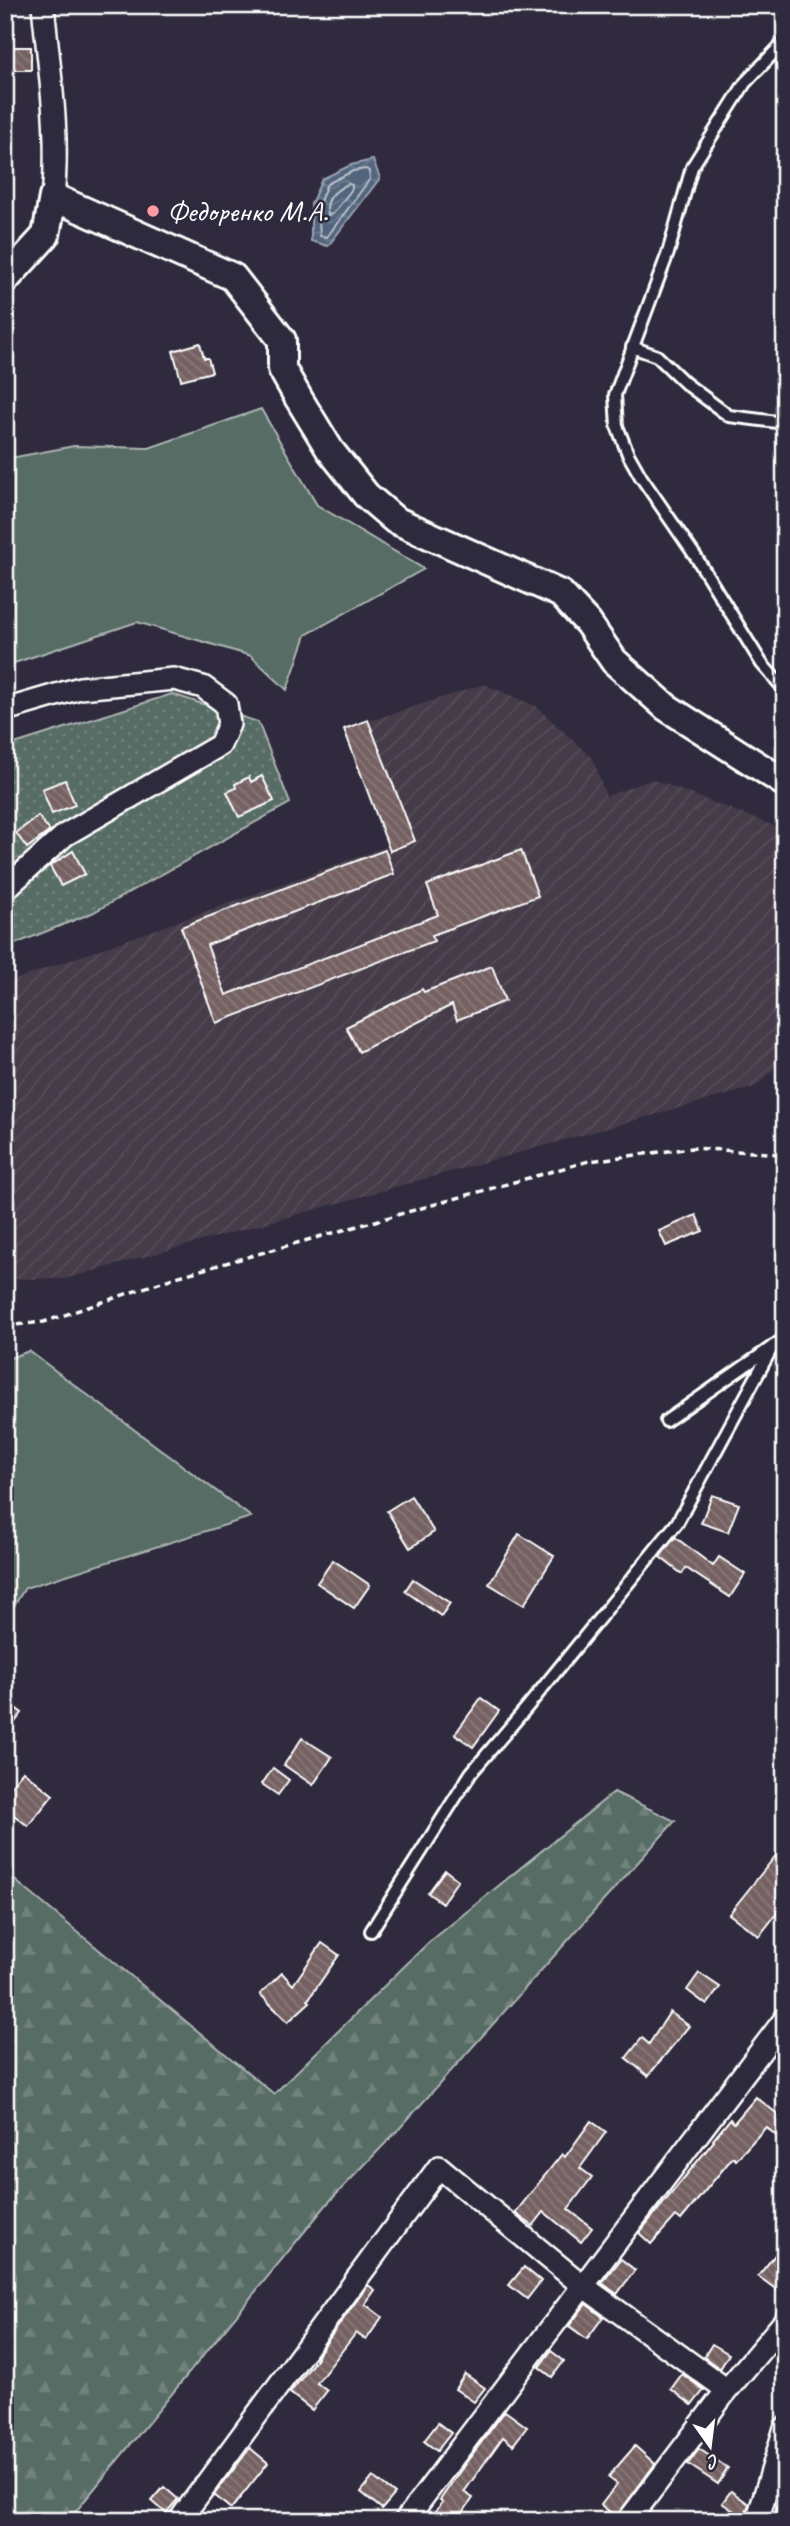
<svg xmlns="http://www.w3.org/2000/svg" width="790" height="2526" font-family="Caveat,sans-serif">
<style>
.industrial{fill:url(#industrial-furrows)}
.grass{fill:#586c66;stroke:#acb6b2;stroke-width:2}
.forest{fill:url(#forest-firs);stroke:#acb6b2;stroke-width:2}
.park{fill:url(#park-dots);stroke:#acb6b2;stroke-width:2}
.water{fill:url(#water-waves);stroke:#97a3b1;stroke-width:2}
.lines{fill:none;stroke-linecap:round;stroke-linejoin:round}
.shore{stroke:#bac1cb;stroke-width:2}
.building{fill:url(#building-back-hatch);stroke:#fff;stroke-width:2}
.service-casing{stroke:#fff;stroke-width:16}
.minor-casing{stroke:#fff;stroke-width:26}
.tertiary-casing{stroke:#fff;stroke-width:32}
.path{stroke:#fff;stroke-width:3.5;stroke-dasharray:7 5;stroke-linecap:butt}
.service{stroke:#2f2a3d;stroke-width:10}
.minor{stroke:#2f2a3d;stroke-width:21}
.tertiary{stroke:#2f2a3d;stroke-width:26}
.poi-dot{fill:#ff9aa2;stroke:#2f2a3d;stroke-width:2.5}
.labels{text-anchor:middle;stroke-width:5;stroke-linejoin:round;paint-order:stroke}
.poi-label{font-size:30px;fill:#fff;stroke:#2f2a3d;text-anchor:start}
</style>
<defs>
<pattern id="industrial-furrows" width="10" height="10" patternUnits="userSpaceOnUse" patternTransform="scale(1.75)"><rect width="10" height="10" fill="#443a48"/><path d="M-1 1l2-2M0 10L10 0M9 11l2-2" fill="none" stroke="#574e5a"/></pattern>
<pattern id="forest-firs" width="22" height="20" patternUnits="userSpaceOnUse" patternTransform="scale(1.75)"><rect width="22" height="20" fill="#586c66"/><path d="M5 1l3.5 6h-7zM16 11l3.5 6h-7z" fill="#71827d"/></pattern>
<pattern id="park-dots" width="8" height="8" patternUnits="userSpaceOnUse" patternTransform="scale(1.75)"><rect width="8" height="8" fill="#586c66"/><path d="M2 2h.1M6 6h.1" fill="none" stroke="#71827d" stroke-width="1.8" stroke-linecap="round"/></pattern>
<pattern id="water-waves" width="16" height="10" patternUnits="userSpaceOnUse" patternTransform="scale(1.75)"><rect width="16" height="10" fill="#52657d"/><path d="M0 5q4-4 8 0t8 0" fill="none" stroke="#6c7c90"/></pattern>
<pattern id="building-back-hatch" width="6" height="6" patternUnits="userSpaceOnUse" patternTransform="scale(1.75)"><rect width="6" height="6" fill="#756162"/><path d="M-1 5l2 2M0 0l6 6M5-1l2 2" fill="none" stroke="#8a797a"/></pattern>
</defs>
<rect width="100%" height="100%" fill="#2f2a3d"/>
<filter id="ink" filterUnits="userSpaceOnUse"><feTurbulence type="fractalNoise" baseFrequency=".0143" numOctaves="2"/><feDisplacementMap in="SourceGraphic" scale="14" xChannelSelector="R" yChannelSelector="G"/><feConvolveMatrix kernelMatrix="1 2 1 2 8 2 1 2 1" color-interpolation-filters="sRGB"/></filter>
<g filter="url(#ink)">
<path class="industrial" d="M484 684 536 706 593 759 606 796 652 779 785 830V1059L755 1087 65 1279H5V986L22 977 388 846 344 729Z"/>
<g class="grass">
<path d="M261 409 317 505 424 569 306 635 287 690 251 656 137 622 5 666V459L74 446 149 448Z"/>
<path d="M29 1351 251 1517 25 1588 5 1620V1360Z"/>
</g>
<path class="forest" d="M614 1792 675 1821 399 2129 327 2204 68 2521H5V1872L274 2094 427 1944Z"/>
<path class="park" d="M172 694 258 722 290 803 92 913 5 948V747Z"/>
<path class="water" d="M373 160 380 178 328 246 311 241V204L322 179 351 165Z"/>
<g class="lines">
<g class="shore">
<path d="M366 169 369 171 370 179 327 237 320 236 318 206 327 184 353 171Z"/>
<path d="M348 184 352 185V189L333 214 328 215C324 200 335 190 348 184Z"/>
</g>
</g>
<g class="building">
<rect x="5" y="47" width="26" height="23"/>
<path d="M200 343 204 358H208L212 372 181 380 173 351Z"/>
<path d="M368 720 415 841 390 851 344 729Z"/>
<path d="M262 776 274 801 239 817 227 792 236 788 235 784 249 777 251 782Z"/>
<path d="M65 780 75 805 52 814 42 789Z"/>
<path d="M38 816 50 831 27 848 16 833Z"/>
<path d="M385 850 394 874 207 945 226 995 438 915 427 885 521 850 538 896 432 935 434 941 216 1023 181 927Z"/>
<path d="M73 851 85 874 61 886 50 866Z"/>
<path d="M492 966 505 1001 457 1020 452 1005 359 1052 346 1027 422 989 424 992Z"/>
<path d="M696 1215 703 1231 666 1246 659 1231Z"/>
<path d="M712 1495 739 1504 728 1532 701 1523Z"/>
<path d="M411 1496 434 1532 410 1548 387 1511Z"/>
<path d="M519 1534 554 1556 524 1605 489 1584Z"/>
<path d="M675 1537 713 1566 719 1557 745 1574 730 1597 686 1568 682 1574 660 1557Z"/>
<path d="M333 1560 370 1585 354 1608 317 1583Z"/>
<path d="M413 1579 450 1603 441 1616 405 1591Z"/>
<path d="M481 1698 499 1711 473 1747 455 1734Z"/>
<path d="M5 1700 22 1713 5 1735Z"/>
<path d="M302 1738 332 1757 313 1785 284 1765Z"/>
<path d="M273 1768 289 1780 278 1795 262 1784Z"/>
<path d="M23 1771 53 1795 28 1826 5 1808V1793Z"/>
<path d="M785 1844V1903L759 1936 729 1914Z"/>
<path d="M445 1870 458 1880 442 1903 428 1893Z"/>
<path d="M322 1943 339 1955 308 2000 310 2002 288 2022 260 1994 282 1973 293 1985Z"/>
<path d="M699 1973 720 1987 707 2005 687 1990Z"/>
<path d="M670 2012 689 2026 648 2076 626 2058 642 2038 649 2044Z"/>
<path d="M756 2097 785 2120V2143L766 2127 736 2160 733 2157 681 2220 676 2216 651 2244 639 2233 714 2141 713 2140 730 2119 734 2123Z"/>
<path d="M591 2121 606 2132 580 2168 592 2177 568 2209 592 2228 581 2242 544 2212 533 2226 515 2213 562 2154 565 2157Z"/>
<path d="M775 2255 785 2263V2296L758 2276Z"/>
<path d="M621 2259 635 2270 617 2294 602 2283Z"/>
<path d="M524 2267 541 2281 527 2299 509 2285Z"/>
<path d="M368 2285 375 2290 365 2304 382 2317 366 2340 356 2333 317 2383 327 2391 312 2410 290 2393 317 2358 316 2357Z"/>
<path d="M586 2304 603 2317 587 2339 569 2326Z"/>
<path d="M712 2344 729 2354 720 2369 704 2357Z"/>
<path d="M551 2351 564 2361 552 2377 539 2367Z"/>
<path d="M465 2374 485 2388 474 2402 455 2389Z"/>
<path d="M682 2374 704 2390 692 2405 671 2389Z"/>
<path d="M505 2411 527 2427 513 2445 503 2437 464 2492 473 2498 457 2521H428L443 2502 440 2500 465 2464Z"/>
<path d="M438 2423 451 2433 437 2451 424 2441Z"/>
<path d="M635 2446 655 2464 616 2517 601 2505 617 2484 608 2477Z"/>
<path d="M250 2448 268 2463 231 2509 214 2495Z"/>
<path d="M699 2449 728 2468 718 2484 688 2464Z"/>
<path d="M373 2477 395 2494 382 2509 361 2492Z"/>
<path d="M164 2487 178 2499 166 2513 152 2501Z"/>
<path d="M731 2491 749 2504 744 2518 722 2503Z"/>
</g>
<g class="lines">
<g class="service-casing">
<g id="service">
<path d="M785 41 745 83 692 167 668 253 615 395 617 426 628 454 641 477 696 557 762 664 785 690"/>
<path d="M632 347 657 356 685 383 729 416 785 423"/>
<path d="M666 1421 785 1338"/>
<path d="M371 1931 471 1773 528 1706 677 1523 773 1346"/>
</g>
</g>
<g class="minor-casing">
<g id="minor">
<path d="M43 5C49 69 60 133 53 197"/>
<path d="M5 710 80 688 174 679 203 687 226 704 229 724 220 745 65 835 5 889"/>
<path d="M179 2521 439 2167 583 2286 727 2390"/>
<path d="M405 2521 785 2019"/>
<path d="M628 2521 727 2390 785 2321"/>
<path d="M757 2521 785 2428"/>
</g>
</g>
<g class="tertiary-casing">
<path id="tertiary" d="M5 280 46 235 53 197 233 277 282 340V369L299 399 330 450 366 495 395 520 561 594 588 623 614 661 666 707 785 783"/>
</g>
<path class="path" d="M5 1326 44 1322 176 1277 589 1161 692 1148 781 1154 785 1150"/>
<use href="#service" class="service"/>
<use href="#minor" class="minor"/>
<use href="#tertiary" class="tertiary"/>
</g>
</g>
<circle class="poi-dot" cx="153" cy="211" r="7"/>
<g class="labels">
<g class="poi-label">
<text x="167" y="221">Федоренко М.А.</text>
</g>
</g>
<rect width="790" height="2526" fill="none" stroke="#2f2a3d" stroke-width="28"/>
<rect x="14" y="14" width="762" height="2498" fill="none" stroke="#fff" stroke-width="2.5" filter="url(#ink)"/>
<g transform="translate(710 2446) rotate(166)" stroke="#2f2a3d" stroke-width="5" paint-order="stroke">
<path d="M0-5L12 26L0 18L-12 26Z" fill="#ffffff"/>
<text y="-10" font-size="19" font-weight="bold" text-anchor="middle" fill="#ffffff">С</text>
</g>
</svg>
